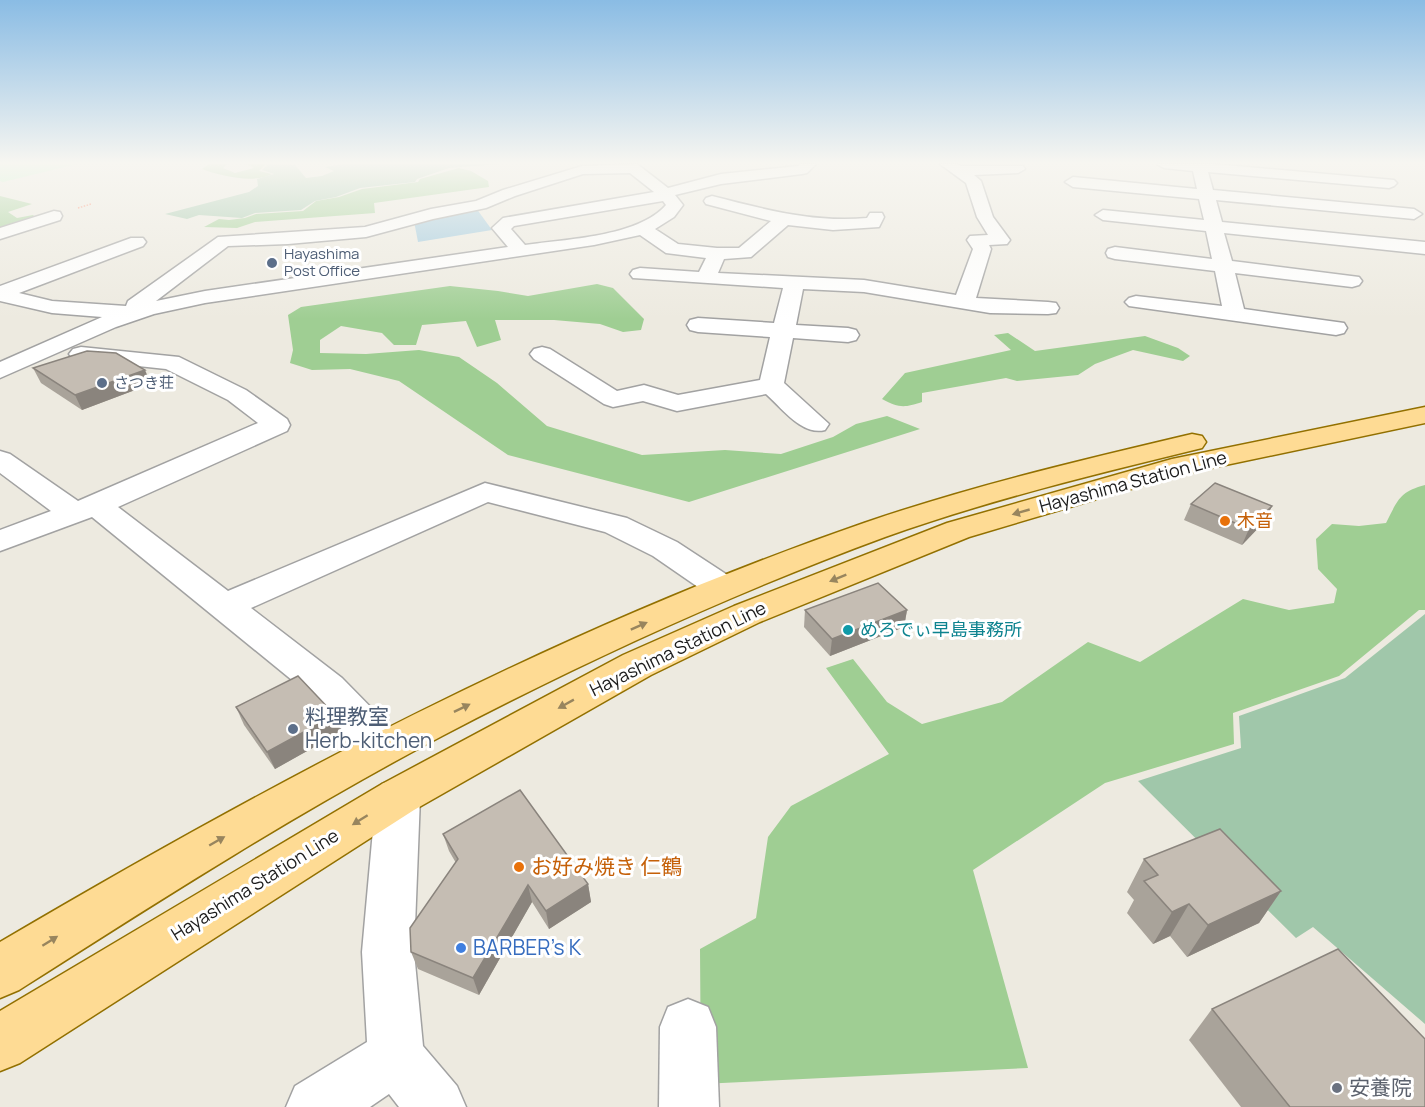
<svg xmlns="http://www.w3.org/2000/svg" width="1425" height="1107" font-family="Manrope,'Noto Sans JP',sans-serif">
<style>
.forest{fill:#9fce93}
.cemetery{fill:#a0c7aa}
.park{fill:#bafac5}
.water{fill:#9ec8dd}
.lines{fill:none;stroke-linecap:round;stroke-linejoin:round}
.minor-casing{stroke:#a2a2a2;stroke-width:3}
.major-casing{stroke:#927000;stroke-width:3}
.path{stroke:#fd8061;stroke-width:1.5;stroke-dasharray:1.5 1.5;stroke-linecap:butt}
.minor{fill:#fff;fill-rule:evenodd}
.major{fill:#fedb94;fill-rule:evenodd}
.wall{fill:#a9a39a}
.shaded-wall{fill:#8a847d}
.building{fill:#c5bdb3;stroke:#8a847d;stroke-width:1.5}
.oneway{fill:#98855e}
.service-dot{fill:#5c6f8a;stroke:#fff;stroke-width:2}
.food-dot{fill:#e8710a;stroke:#fff;stroke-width:2}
.culture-dot{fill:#0f9aa8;stroke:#fff;stroke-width:2}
.shop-dot{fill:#3f7fe0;stroke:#fff;stroke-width:2}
.worship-dot{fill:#6b7280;stroke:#fff;stroke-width:2}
.labels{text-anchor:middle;stroke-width:6;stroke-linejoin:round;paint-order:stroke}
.far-service-label{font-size:15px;fill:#4e5e75;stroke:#fff;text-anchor:start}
.street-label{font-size:18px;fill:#1b1b1b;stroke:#fff}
.food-label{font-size:18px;fill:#c56008;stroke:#fff;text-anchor:start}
.culture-label{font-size:18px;fill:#0d838f;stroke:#fff;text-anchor:start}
.near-service-label{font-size:21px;fill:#4e5e75;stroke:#fff;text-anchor:start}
.near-food-label{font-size:21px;fill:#c56008;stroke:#fff;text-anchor:start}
.near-shop-label{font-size:21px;fill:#366cbe;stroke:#fff;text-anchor:start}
.near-worship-label{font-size:21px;fill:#5b616d;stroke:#fff;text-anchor:start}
</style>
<rect width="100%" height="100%" fill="#edeae0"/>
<g class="forest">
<path d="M209 164H227L223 168 235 173 254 168 246 164H266L259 171 272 174C255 184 220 176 202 169Z"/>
<path d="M459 168 471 171 488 181 489 187 374 203 375 213 255 222 237 228 204 227 219 219 229 220 245 218 256 214 303 211 316 201 339 197 362 189 418 182 420 179Z"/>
<path d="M0 196 32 204 8 212 17 218 33 215 38 220 0 232Z"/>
<path d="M597 284 613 288 644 319 641 330 623 332 600 324 554 320H495L501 340 477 347 466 321 422 325 416 345H394L382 333 341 326 320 340V353L366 354 419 350 459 357 497 383 547 426 642 455 725 450 781 454 833 437 856 424 887 416 920 429 689 502 508 455 399 381 350 369 312 370 290 363 293 350 288 315 301 307 450 286 498 291 528 296Z"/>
<path d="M1008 333 1035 351 1145 336 1178 348 1190 356 1183 361 1133 350 1095 364 1078 375 1017 381 1006 378 922 393V402C904 408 899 408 882 399L905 373 1011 350 994 335Z"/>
<path d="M1425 485V610H1419L1339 676 1233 713 1234 744 1105 783 973 870 1028 1068 701 1084 700 949 756 918 768 837 791 806 889 754 826 668 853 659 887 702 922 724 1002 702 1088 642 1140 662 1243 599 1289 610 1334 603 1337 589 1318 569 1316 539 1332 524 1359 526 1386 523C1398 500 1399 492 1425 485Z"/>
</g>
<g class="cemetery">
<path d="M268 164 295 165 306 178 322 176 334 171 325 167 343 164H500L449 168 417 179 415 182 360 188 336 197 315 201 301 210 255 213 242 218 199 215 187 219 165 214 249 192 258 186 257 179 274 174 262 170Z"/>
<path d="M1425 614V1024L1313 927 1296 938 1138 781 1241 748 1239 716 1345 678Z"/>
</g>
<path class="park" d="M0 164H77L3 182 0 181Z"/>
<path class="water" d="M476 208 492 230 418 242 414 221Z"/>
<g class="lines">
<g class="minor-casing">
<g id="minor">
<path d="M637 164 668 188 721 174 798 166 800 164H816L807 173 802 174 721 184 675 195 683 205 674 217 655 229 678 244 717 248H739L771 221 706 204 704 201 706 198 712 196C763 209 813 223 867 218L870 213H882L884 217 879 227 833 230 788 225 751 257 724 259 718 273 864 280 956 295 973 249 967 240 970 236 988 235 977 217 966 183 940 164H957L961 166H1023L1025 169 1018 173 974 175 981 181 993 217 1010 240 1007 244 989 245 991 249 976 298 1048 302 1056 303 1059 308 1056 313 1048 314 990 313 864 292 803 289 796 325 848 328 856 330 859 335 856 340 848 342 793 338 784 383 829 424 825 430C802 436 782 408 766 394L677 411 643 401 613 407 604 404 534 359 530 354 534 349 542 347 550 349 617 391 644 385 678 395 760 380 770 337 698 332 690 330 687 325 690 320 698 318 774 323 783 288 633 278 630 274 633 270 640 268 699 272 706 258 666 253 640 235 594 245 205 303 154 314 116 327 0 378V362L102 317 52 313 0 301V286L131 238H143L146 242 143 246 19 293 52 301 126 306 128 301 218 237 365 227 431 209 476 201 503 190 582 166ZM630 173 654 192 503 218 492 228 508 247 205 291 156 301 228 246 288 244 366 237 433 219 486 208 515 196 583 174ZM663 201 666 205C638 237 566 239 525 245L511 229 514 226Z"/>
<path d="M1157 164H1214L1394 180 1397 183 1394 186 1389 188 1208 172 1213 190 1414 209 1422 214 1414 219 1216 200 1222 222 1425 242V254L1224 233 1232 261 1359 277 1362 281 1359 285 1352 287 1235 273 1244 309 1344 323 1347 328 1344 333 1336 335 1129 306 1125 302 1129 298 1136 296 1222 306 1215 271 1115 259 1108 257 1106 253 1108 249 1115 247 1212 259 1206 231 1103 220 1095 215 1103 210 1204 220 1199 199 1073 187 1065 182 1073 177 1197 189 1193 171 1164 168Z"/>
<path d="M54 211 60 212 62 216 60 220 0 239V228Z"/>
<path d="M81 347 179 357 246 390 287 419 290 425 287 431 118 507 228 591 485 483 627 518 677 542 735 580 740 588 735 596 723 599 711 596 653 556 605 532 488 502 251 608 342 678 398 735 404 747 398 759 383 764 368 759 314 698 92 517 0 551V530L51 511 0 473V451L10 454 78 501 258 423 228 400 166 369 73 359 69 354 73 349Z"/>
<path d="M398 778 414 784 420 797 414 952 423 1046 457 1086 466 1107H399L389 1094 370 1107H286L295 1086 367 1042 362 952 376 797 382 784Z"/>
<path d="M688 999 708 1007 716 1027 719 1107H659L660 1027 668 1007Z"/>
</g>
</g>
<g class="major-casing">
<g id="major">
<path d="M1425 407V423L1178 475 969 537 760 622 651 675 414 810 20 1063 0 1071V1011L382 784 623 655 734 606 947 523 1172 459Z"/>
<path d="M1192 434 1202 436 1206 442 1202 448C1095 474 989 500 885 537 733 593 585 661 442 736 296 813 157 902 19 990L0 998V942C277 779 560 628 864 523 971 486 1082 460 1192 434Z"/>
</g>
</g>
<path class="path" d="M78 208 91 204"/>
<use href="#minor" class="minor"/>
<use href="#major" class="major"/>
</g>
<g class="wall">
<path d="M33 368 151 384 82 410 41 383Z"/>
<path d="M1191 504 1272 506 1264 522 1242 545 1184 520Z"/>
<path d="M805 610H907L904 627 830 656 804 627Z"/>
<path d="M236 707 341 732 275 769 244 725Z"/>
<path d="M443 834 588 884 591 902 549 929 532 902 479 995 418 969 411 952 456 863 449 851Z"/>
<path d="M1144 859 1281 891 1259 923 1187 957 1170 936 1153 944 1127 913 1134 900 1127 892Z"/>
<path d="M1212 1009 1425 1107H1241L1189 1040Z"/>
</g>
<g class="shaded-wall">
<path d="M145 370 151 384 82 410 75 395Z"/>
<path d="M1272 506 1264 522 1242 545 1249 529Z"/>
<path d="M907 610 904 627 830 656 832 639Z"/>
<path d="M335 715 341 732 275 769 267 752Z"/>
<path d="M588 884 591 902 549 929 546 911Z"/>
<path d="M528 885 532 902 479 995 473 978Z"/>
<path d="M1281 891 1259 923 1187 957 1208 925Z"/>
<path d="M1189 904 1170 936 1153 944 1172 912Z"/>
</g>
<g class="building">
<path d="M87 351 116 353 145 370 75 395 33 368Z"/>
<path d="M1215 483 1272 506 1249 529 1191 504Z"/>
<path d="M878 583 907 610 832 639 805 610Z"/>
<path d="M298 676 335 715 267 752 236 707Z"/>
<path d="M520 790 588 884 546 911 528 885 473 978 411 952 410 928 458 859 443 834Z"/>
<path d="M1220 829 1281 891 1208 925 1189 904 1172 912 1144 881 1158 875 1144 859Z"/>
<path d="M1338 949 1425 1039V1107H1290L1212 1009Z"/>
</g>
<defs><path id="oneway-solid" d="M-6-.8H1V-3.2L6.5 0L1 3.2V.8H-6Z" transform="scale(1.5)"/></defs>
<g class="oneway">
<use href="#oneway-solid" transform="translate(1021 512) rotate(164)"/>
<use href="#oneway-solid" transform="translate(838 578) rotate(158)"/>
<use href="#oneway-solid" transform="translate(639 626) rotate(-24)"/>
<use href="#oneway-solid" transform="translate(566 704) rotate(151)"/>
<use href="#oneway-solid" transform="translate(462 708) rotate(-26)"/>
<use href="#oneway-solid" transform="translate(360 820) rotate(148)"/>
<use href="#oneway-solid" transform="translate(217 841) rotate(-30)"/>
<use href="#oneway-solid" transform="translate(50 941) rotate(-32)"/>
</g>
<linearGradient id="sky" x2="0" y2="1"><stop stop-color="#8abce4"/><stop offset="0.51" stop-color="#f7f6f1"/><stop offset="1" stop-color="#f7f6f1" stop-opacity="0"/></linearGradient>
<rect width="1425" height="319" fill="url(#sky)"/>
<g class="service-dot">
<circle cx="272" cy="263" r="6"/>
<circle cx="102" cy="383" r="6"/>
<circle cx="293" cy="729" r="6"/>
</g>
<g class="food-dot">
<circle cx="1225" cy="521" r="6"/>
<circle cx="519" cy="867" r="6"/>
</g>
<circle class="culture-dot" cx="848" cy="630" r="6"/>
<circle class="shop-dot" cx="461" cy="948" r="6"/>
<circle class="worship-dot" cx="1337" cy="1088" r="6"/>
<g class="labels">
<g class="far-service-label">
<text x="284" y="259">Hayashima<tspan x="284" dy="17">Post Office</tspan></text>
<text x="114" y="388">さつき荘</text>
</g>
<g class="street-label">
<text transform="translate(1133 482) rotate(-15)" y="6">Hayashima Station Line</text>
<text transform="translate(678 649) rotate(-26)" y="6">Hayashima Station Line</text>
<text transform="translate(255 885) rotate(-32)" y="6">Hayashima Station Line</text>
</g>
<g class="food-label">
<text x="1237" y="527">木音</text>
</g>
<g class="culture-label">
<text x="860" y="636">めろでぃ早島事務所</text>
</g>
<g class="near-service-label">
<text x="305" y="724">料理教室<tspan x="305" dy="24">Herb-kitchen</tspan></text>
</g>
<g class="near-food-label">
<text x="531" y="874">お好み焼き 仁鶴</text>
</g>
<g class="near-shop-label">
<text x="473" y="955">BARBER's K</text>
</g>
<g class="near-worship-label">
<text x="1349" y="1095">安養院</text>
</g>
</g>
</svg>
